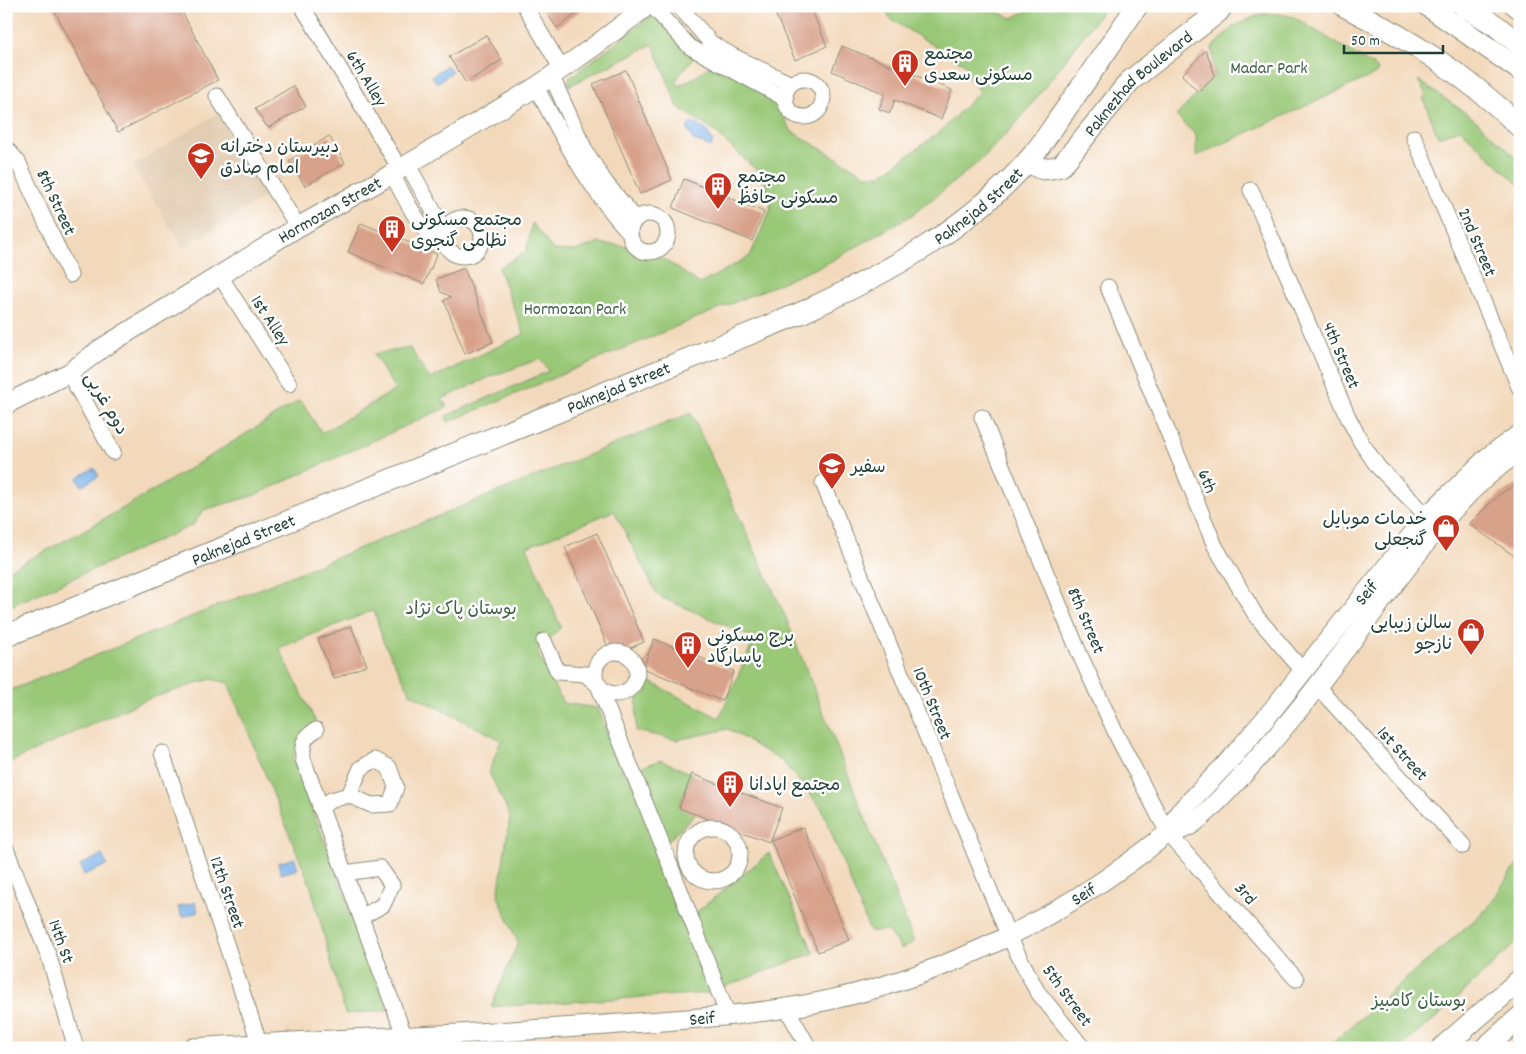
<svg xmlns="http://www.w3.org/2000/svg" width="1526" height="1054" font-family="Dekko,'Playpen Sans Arabic',sans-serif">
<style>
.built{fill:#e2cdb3}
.green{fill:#99c877;stroke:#5c8256}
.water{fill:#79b0e8;stroke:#4c768e}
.building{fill:#d8a18a}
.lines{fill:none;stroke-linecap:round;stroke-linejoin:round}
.minor-casing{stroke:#898b78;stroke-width:17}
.tertiary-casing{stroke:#898b78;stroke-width:21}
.secondary-casing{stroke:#898b78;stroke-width:23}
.minor{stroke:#fff;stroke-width:15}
.tertiary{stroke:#fff;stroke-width:19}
.secondary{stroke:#fff;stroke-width:21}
.labels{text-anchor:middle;stroke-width:5;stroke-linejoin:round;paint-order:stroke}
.poi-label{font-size:18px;fill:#1f3d34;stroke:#fff;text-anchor:start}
.park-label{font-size:18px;fill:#3e6045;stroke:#fff}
.street-label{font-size:18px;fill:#1f3d34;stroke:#fff}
</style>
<rect width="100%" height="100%" fill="#fff"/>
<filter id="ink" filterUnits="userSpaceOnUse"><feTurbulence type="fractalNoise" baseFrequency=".02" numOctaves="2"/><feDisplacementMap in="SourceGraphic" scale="10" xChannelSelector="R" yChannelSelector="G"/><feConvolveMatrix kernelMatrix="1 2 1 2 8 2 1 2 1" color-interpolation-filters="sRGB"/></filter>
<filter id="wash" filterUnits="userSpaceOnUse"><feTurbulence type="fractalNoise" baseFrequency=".0096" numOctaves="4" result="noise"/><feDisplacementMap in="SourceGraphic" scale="20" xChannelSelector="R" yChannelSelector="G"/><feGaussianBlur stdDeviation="1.12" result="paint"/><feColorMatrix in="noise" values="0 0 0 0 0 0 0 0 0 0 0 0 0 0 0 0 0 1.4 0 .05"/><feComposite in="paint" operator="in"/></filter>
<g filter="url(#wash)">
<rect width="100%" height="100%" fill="#f3d9bb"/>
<path class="built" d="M218 113 269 194 183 248 133 166Z"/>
<g class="green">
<path d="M884 6H983L1012 18 1037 6H1106L1022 117 980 161 912 215 826 264 448 422 446 416 549 371 540 359 492 376 442 399 447 407 255 495 204 510 193 525 6 608V571C108 521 204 460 300 400L322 433 395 390 374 354 410 348 430 379 524 334 498 268 526 252 532 223 553 250 575 251 598 243 633 247 667 261 700 284 750 256 771 208 770 200 762 175 715 132 678 107 653 44 569 86V78L660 9 698 52 676 80 678 86 697 76 715 61 772 94 791 131 866 175H881L940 132 980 91 967 76 966 65 890 19Z"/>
<path d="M1262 14H1278L1294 17 1377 68 1378 73 1196 156V135L1176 116 1215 75 1212 47 1234 26Z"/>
<path d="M1418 80 1473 118 1520 161V186L1460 129 1438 137 1423 98 1426 95Z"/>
<path d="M691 413 786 618 914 942 901 949 887 930 870 932 822 809 783 762 728 729 677 740 636 731 637 675 719 718 755 638 658 596 614 511 527 547 561 627 537 652 563 703 598 708 623 774 661 760 692 774 679 807 696 814 654 854 682 924 769 853 814 953 708 993 491 1007 518 943 498 896 510 816 489 772 501 740 411 694 383 641 374 610 279 648 316 722 299 738 293 758 388 1010 345 1014 311 887 228 683 211 679 145 700 6 764V692Z"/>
<path d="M1520 862V939L1437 1017 1399 1048H1326L1488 908 1512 870Z"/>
</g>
<g class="water">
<path d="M447 65 452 72 437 83 432 76Z"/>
<path d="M692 122 707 131 713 142 711 147 693 140 687 127Z"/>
<path d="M94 468 99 476 82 486 77 478Z"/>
<path d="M102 855 107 865 84 875 80 865Z"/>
<path d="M295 858 298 869 281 874 278 863Z"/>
<path d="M195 902 198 912 182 917 178 907Z"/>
</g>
<g id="blocks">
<g class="building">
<path d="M52 6H179L218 80 118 132Z"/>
<path d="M542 6H587L557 28Z"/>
<path d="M772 6H810L827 46 795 60Z"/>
<path d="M486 35 502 60 466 83 449 57Z"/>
<path d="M842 46 952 90 941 119 895 100 890 113 879 109 885 94 832 71Z"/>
<path d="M1206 50 1215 75 1198 92 1182 75Z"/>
<path d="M626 70 672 180 640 194 593 84Z"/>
<path d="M293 86 306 106 268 128 255 109Z"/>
<path d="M329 136 345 163 305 186 289 161Z"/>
<path d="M684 179 764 212 752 241 673 208Z"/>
<path d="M361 223 437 254 424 284 348 252Z"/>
<path d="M464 268 493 342 465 354 444 300 451 297 441 292 436 279Z"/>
<path d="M1520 482V560L1469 524 1500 494Z"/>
<path d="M597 533 644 642 612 656 565 547Z"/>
<path d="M351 626 367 665 334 679 318 639Z"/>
<path d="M654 639 734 671 722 701 643 668Z"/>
<path d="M692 774 782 808 769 842 679 808Z"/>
<path d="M803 827 849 940 818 952 771 840Z"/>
</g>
</g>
</g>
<g filter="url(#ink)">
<use href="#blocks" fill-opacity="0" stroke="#898b78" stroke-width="1"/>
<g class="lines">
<g class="minor-casing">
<g id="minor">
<path d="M302 6 400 169"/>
<path d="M525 6 562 70"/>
<path d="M652 6 690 47 786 99"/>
<path d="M679 6 711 43 733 56 791 84"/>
<path d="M1512 6 1520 12"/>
<path d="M552 77 586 152 605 182 636 219"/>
<circle cx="804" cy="98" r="19"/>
<path d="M536 87C564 139 589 190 630 233"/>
<path d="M217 96 298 227"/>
<path d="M1414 137 1520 389"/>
<path d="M6 148 18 162 70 275"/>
<path d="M408 165 445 232"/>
<path d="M392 174C406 199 420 234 446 246"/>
<path d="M1251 190 1348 417 1361 442 1378 467 1427 516"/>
<circle cx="649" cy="233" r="19"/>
<circle cx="463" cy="237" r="19"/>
<path d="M220 276 289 384"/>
<path d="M1108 287 1215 546 1256 616 1303 671"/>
<path d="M69 373 113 452"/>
<path d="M982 417 1080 655 1118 738 1168 833 1296 979"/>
<path d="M823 483 1009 937 1037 991 1083 1048"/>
<path d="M544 641 558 672 585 674 598 685 682 895 728 1016"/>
<circle cx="616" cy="673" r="21"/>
<path d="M1316 685 1463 846"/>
<path d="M316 730C303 737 302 745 303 759L404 1035"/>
<path d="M162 753 261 1048"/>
<path d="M320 808 331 800 349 795 371 805 390 804 396 787 389 767 375 760 361 768 349 795"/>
<circle cx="713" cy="854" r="27"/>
<path d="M6 849 49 957 76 1048"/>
<path d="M345 873 380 868 392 885 383 905 361 917"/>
<path d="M787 1009 809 1048"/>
</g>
</g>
<g class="tertiary-casing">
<g id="tertiary">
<path id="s1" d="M6 404 69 373 102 348 298 227 392 174 536 87 596 45 647 6"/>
<path id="s2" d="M1168 833 1179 813 1229 761 1265 719 1427 516 1488 457 1520 434"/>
<path id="s3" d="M193 1048C335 1038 477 1035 619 1024 691 1019 763 1015 834 999 953 972 1064 915 1159 840 1168 832 1177 832 1187 827 1196 823 1204 814 1211 808 1273 747 1331 669 1384 598 1424 545 1463 488 1520 451"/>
</g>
</g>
<g class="secondary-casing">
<g id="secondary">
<path d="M1344 6C1409 39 1468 76 1520 127"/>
<path d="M1428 6 1520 70"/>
<path d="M1464 6 1495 25 1520 45"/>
<path id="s4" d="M1033 155 1032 161C1039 173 1049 168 1061 166L1130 81 1218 12 1222 6"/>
<path id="s5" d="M6 636 801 313C885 274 971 228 1032 156 1043 143 1053 127 1063 113 1088 78 1112 42 1137 6"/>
<path d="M1442 1048 1520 980"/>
<path d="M1485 1048 1520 1017"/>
</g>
</g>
<use href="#minor" class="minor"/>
<use href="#tertiary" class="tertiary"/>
<use href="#secondary" class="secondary"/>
</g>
</g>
<defs>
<g id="building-pin" transform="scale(1.4375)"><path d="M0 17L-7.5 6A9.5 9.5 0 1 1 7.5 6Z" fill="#c8321e" stroke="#fff"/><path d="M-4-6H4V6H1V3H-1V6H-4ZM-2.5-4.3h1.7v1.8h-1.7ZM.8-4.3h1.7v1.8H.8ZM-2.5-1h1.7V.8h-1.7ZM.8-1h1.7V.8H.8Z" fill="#fff"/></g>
<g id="school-pin" transform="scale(1.4375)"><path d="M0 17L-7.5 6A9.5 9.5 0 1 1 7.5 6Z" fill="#c8321e" stroke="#fff"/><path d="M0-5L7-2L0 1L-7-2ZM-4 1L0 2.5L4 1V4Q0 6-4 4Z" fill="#fff"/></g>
<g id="shop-pin" transform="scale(1.4375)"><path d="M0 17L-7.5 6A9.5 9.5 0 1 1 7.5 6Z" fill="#c8321e" stroke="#fff"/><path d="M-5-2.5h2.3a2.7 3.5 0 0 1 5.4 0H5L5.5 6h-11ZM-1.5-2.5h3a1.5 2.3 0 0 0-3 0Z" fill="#fff"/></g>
</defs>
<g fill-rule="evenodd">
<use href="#building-pin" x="905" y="63"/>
<use href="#school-pin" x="201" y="156"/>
<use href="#building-pin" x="718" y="186"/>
<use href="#building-pin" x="392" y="229"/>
<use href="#school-pin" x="832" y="466"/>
<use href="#shop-pin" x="1446" y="528"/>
<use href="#shop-pin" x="1471" y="632"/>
<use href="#building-pin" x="688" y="645"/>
<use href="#building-pin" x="730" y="784"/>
</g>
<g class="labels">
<g class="poi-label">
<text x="924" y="59">مجتمع<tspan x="924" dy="21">مسکونی سعدی</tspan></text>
<text x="220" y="152">دبیرستان دخترانه<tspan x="220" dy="21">امام صادق</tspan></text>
<text x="737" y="182">مجتمع<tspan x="737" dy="21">مسکونی حافظ</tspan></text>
<text x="411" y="225">مجتمع مسکونی<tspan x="411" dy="21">نظامی گنجوی</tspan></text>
<text x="851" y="472">سفیر</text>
<text x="1427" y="524" text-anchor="end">خدمات موبایل<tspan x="1427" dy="21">گنجعلی</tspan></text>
<text x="1452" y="628" text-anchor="end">سالن زیبایی<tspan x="1452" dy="21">نازجو</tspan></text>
<text x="707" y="641">برج مسکونی<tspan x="707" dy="21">پاسارگاد</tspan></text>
<text x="749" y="790">مجتمع اپادانا</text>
</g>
<g class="park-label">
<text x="1269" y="73">Madar Park</text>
<text x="575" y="314">Hormozan Park</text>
<text x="461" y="614">بوستان پاک نژاد</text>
<text x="1419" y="1006">بوستان کامبیز</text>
</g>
<g class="street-label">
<text transform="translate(367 78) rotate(59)" y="6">6th Alley</text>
<text dy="6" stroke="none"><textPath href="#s4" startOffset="152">Paknezhad Boulevard</textPath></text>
<text transform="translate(57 202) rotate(65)" y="6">8th Street</text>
<text dy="6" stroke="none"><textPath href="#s5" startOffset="1066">Paknejad Street</textPath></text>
<text dy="6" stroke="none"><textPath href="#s1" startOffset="378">Hormozan Street</textPath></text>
<text transform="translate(1478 242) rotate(67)" y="6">2nd Street</text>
<text transform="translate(271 320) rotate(57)" y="6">1st Alley</text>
<text transform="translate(1342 355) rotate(67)" y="6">4th Street</text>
<text dy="6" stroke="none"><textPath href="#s5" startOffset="661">Paknejad Street</textPath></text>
<text transform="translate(107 403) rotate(60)" y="6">دوم غربی</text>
<text transform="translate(1208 481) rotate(68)" y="6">6th</text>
<text dy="6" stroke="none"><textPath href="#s5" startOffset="256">Paknejad Street</textPath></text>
<text dy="6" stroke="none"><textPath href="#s2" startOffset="312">Seif</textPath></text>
<text transform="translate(1087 620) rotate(67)" y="6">8th Street</text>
<text transform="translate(933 703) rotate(68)" y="6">10th Street</text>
<text transform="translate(1403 753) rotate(48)" y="6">1st Street</text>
<text transform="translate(228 892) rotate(71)" y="6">12th Street</text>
<text transform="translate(1246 893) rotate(49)" y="6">3rd</text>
<text dy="6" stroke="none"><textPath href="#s3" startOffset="915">Seif</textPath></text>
<text transform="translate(62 941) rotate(70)" y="6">14th St</text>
<text transform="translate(1068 995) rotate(54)" y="6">5th Street</text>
<text dy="6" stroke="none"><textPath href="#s3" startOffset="510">Seif</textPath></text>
</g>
</g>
<rect width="1526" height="1054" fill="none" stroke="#fff" stroke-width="25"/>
<path d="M1344 45v8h99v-8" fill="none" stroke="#1f3d34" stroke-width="2.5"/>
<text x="1351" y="45" font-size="15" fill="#1f3d34" stroke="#ffffff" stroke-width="4" paint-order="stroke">50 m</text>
</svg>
